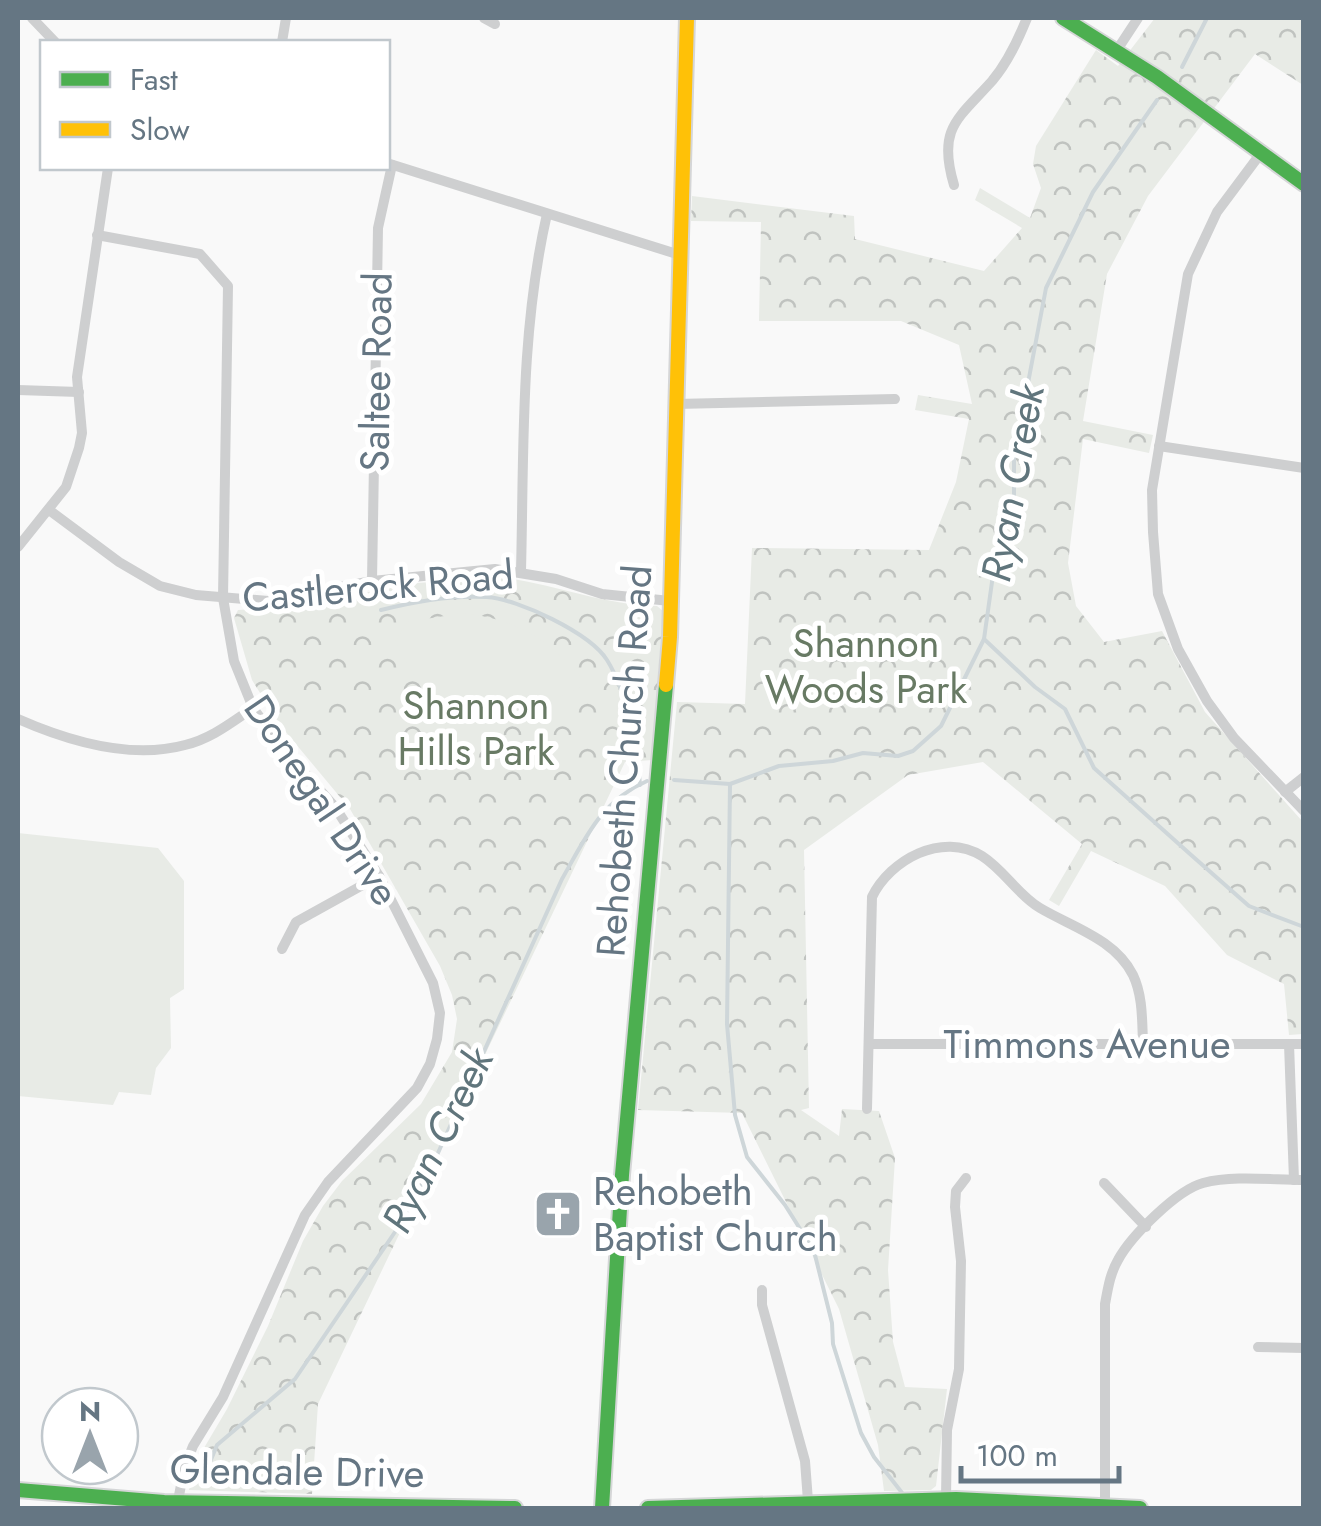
<svg xmlns="http://www.w3.org/2000/svg" width="1321" height="1526" font-family="Jost,sans-serif">
<style>
.park{fill:url(#park-crowns)}
.pitch{fill:#e8ebe6}
.lines{fill:none;stroke-linecap:round;stroke-linejoin:round}
.stream{stroke:#ced6d9;stroke-width:4}
.fast-casing{stroke:#d5d6d7;stroke-width:18}
.slow-casing{stroke:#d5d6d7;stroke-width:18}
.street{stroke:#cecfd0;stroke-width:10}
.fast{stroke:#4caf50;stroke-width:14}
.slow{stroke:#ffc107;stroke-width:14}
.labels{text-anchor:middle;stroke-width:10;stroke-linejoin:round;paint-order:stroke}
.street-label{font-size:40px;fill:#657683;stroke:#fff}
.park-label{font-size:40px;fill:#687a64;stroke:#fff}
.poi-label{font-size:40px;fill:#657683;stroke:#fff;text-anchor:start}
.water-label{font-size:42px;font-style:italic;fill:#60757c;stroke:#fff}
</style>
<defs>
<pattern id="park-crowns" width="20" height="18" patternUnits="userSpaceOnUse" patternTransform="scale(2.5)"><rect width="20" height="18" fill="#e8ebe6"/><path d="M2 6a3 3 0 1 1 6 0M12 15a3 3 0 1 1 6 0" fill="none" stroke="#c0c3c0"/></pattern>
</defs>
<rect width="100%" height="100%" fill="#f9f9f9"/>
<g class="park">
<path d="M1155 18H1303V85L1255 54 1148 196 1107 274 1083 421 1153 435 1149 453 1083 439 1068 563 1076 606 1104 642 1162 631 1205 712 1303 822V1034L1289 1035 1284 984 1227 955 1165 886 1091 851 1059 906 1049 900 1082 844 983 762 908 775 804 850 809 1108 801 1110 839 1136 842 1109 879 1111 895 1158 888 1270 893 1342 905 1387 947 1389 936 1486 931 1490 884 1491 878 1445 839 1309 742 1113 638 1110 677 702 745 704 752 548 929 550 956 482 969 419 915 410 918 395 972 404 959 345 901 321H759L761 222 691 221 692 196 854 216 855 239 984 271 1022 228 975 200 980 188 1030 218 1041 188 1033 164 1036 146 1096 50 1118 66Z"/>
<path d="M498 577C552 583 602 605 657 606L663 611 652 760 625 762 318 1404 312 1494 189 1490 191 1470 227 1409 268 1326 303 1241 323 1206 342 1181 421 1104 452 1052 457 1019 452 995 440 966 350 809 280 725 252 680 234 618 238 610 293 606 418 583Z"/>
</g>
<g class="pitch">
<path d="M463 613C519 620 550 640 587 684L464 744 454 743 395 642 407 622Z"/>
<path d="M18 833 158 848 184 881V989L170 998 171 1048 156 1068 151 1095 119 1092 113 1105 18 1096Z"/>
</g>
<g class="lines">
<g class="stream">
<path d="M1182 67 1207 18"/>
<path d="M381 610C416 601 451 595 487 597 518 599 590 633 607 660 627 692 637 747 640 785"/>
<path d="M984 639 1035 687 1065 709 1094 768 1190 854 1249 906 1304 927"/>
<path d="M674 780 730 784 779 766 833 761 863 753 898 756 913 751 941 726 984 639 993 575 1014 499V457L1046 288 1093 192 1157 100"/>
<path d="M730 784 727 1024 735 1115 747 1157 785 1205 814 1251 832 1323 833 1344 861 1433 874 1457 903 1494"/>
<path d="M201 1484 217 1445 295 1379 395 1232 428 1175 562 879C586 837 601 801 647 781"/>
</g>
<g class="fast-casing">
<g id="fast">
<path d="M1063 18 1157 77 1304 184"/>
<path d="M18 1490 164 1502 515 1508"/>
<path d="M602 1508 622 1175 666 685"/>
<path d="M648 1508 956 1499 1140 1508"/>
</g>
</g>
<g class="slow-casing">
<path id="slow" d="M666 685 670 637 687 18"/>
</g>
<g class="street">
<path d="M32 18 55 42"/>
<path d="M484 18 495 24"/>
<path d="M282 42 286 18"/>
<path d="M1117 50 1138 18"/>
<path d="M1261 153 1217 212 1188 274 1152 490 1153 532 1158 594 1178 649 1207 701 1234 738 1304 811"/>
<path d="M390 164 680 255"/>
<path d="M954 185C937 128 958 119 992 81 1008 62 1018 40 1027 18"/>
<path d="M97 235 200 254 228 286 223 598 234 661 253 708 280 745 335 807 379 876 433 983 440 1013 437 1039 430 1064 417 1088 328 1182 305 1215 223 1397 193 1446 184 1469 178 1501"/>
<path d="M18 390 79 392"/>
<path d="M676 404 895 399"/>
<path d="M1159 446 1304 468"/>
<path d="M49 510 119 562 160 586 196 595 268 601 372 581 495 569 556 579 602 594 670 601"/>
<path d="M18 547 66 487 79 448 82 433 77 377 108 168"/>
<path d="M521 571C524 451 520 332 547 214"/>
<path d="M372 581 378 228 392 165"/>
<path d="M18 719C68 741 130 760 185 745 211 739 232 722 253 708"/>
<path d="M1285 792 1304 777"/>
<path d="M282 949 296 922 379 876"/>
<path d="M870 1044H1304"/>
<path d="M1289 1044 1294 1180"/>
<path d="M867 1109 872 897C890 860 942 831 982 856 1004 870 1018 895 1040 908 1072 927 1115 939 1133 975 1143 996 1142 1021 1143 1043"/>
<path d="M1104 1183 1146 1227"/>
<path d="M762 1290V1305L805 1461 808 1501"/>
<path d="M1258 1347 1304 1348"/>
<path d="M946 1499 947 1430 959 1369 961 1261 955 1207 956 1191 966 1178"/>
<path d="M1105 1505V1304C1108 1288 1110 1274 1118 1260 1131 1236 1177 1190 1203 1183 1234 1175 1272 1180 1304 1180"/>
</g>
<use href="#fast" class="fast"/>
<use href="#slow" class="slow"/>
</g>
<defs>
<g id="church-square" transform="scale(2.5)"><rect x="-9" y="-9" width="18" height="18" rx="4" fill="#99a4ac" stroke="#fff"/><path d="M-1.2-6h2.4v3.5h3.3v2.4h-3.3V6h-2.4V-.1h-3.3v-2.4h3.3Z" fill="#fff"/></g>
</defs>
<g fill-rule="evenodd">
<use href="#church-square" x="558" y="1214"/>
</g>
<g class="labels">
<g class="street-label">
<text transform="translate(376 372) rotate(-89)" y="14">Saltee Road</text>
<text transform="translate(378 586) rotate(-5)" y="14">Castlerock Road</text>
<text transform="translate(624 761) rotate(-86)" y="14">Rehobeth Church Road</text>
<text transform="translate(322 800) rotate(56)" y="14">Donegal Drive</text>
<text x="1087" y="1058">Timmons Avenue</text>
<text transform="translate(297 1471) rotate(1)" y="14">Glendale Drive</text>
</g>
<g class="park-label">
<text x="866" y="657">Shannon<tspan x="866" dy="46">Woods Park</tspan></text>
<text x="476" y="719">Shannon<tspan x="476" dy="46">Hills Park</tspan></text>
</g>
<g class="poi-label">
<text x="593" y="1205">Rehobeth<tspan x="593" dy="46">Baptist Church</tspan></text>
</g>
<g class="water-label">
<text transform="translate(1012 483) rotate(-80)" y="15">Ryan Creek</text>
<text transform="translate(437 1140) rotate(-64)" y="15">Ryan Creek</text>
</g>
</g>
<rect width="1321" height="1526" fill="none" stroke="#657683" stroke-width="40"/>
<rect x="40" y="40" width="350" height="130" fill="#ffffff" stroke="#c1c8cd" stroke-width="2.5"/>
<rect x="60" y="72" width="50" height="15" fill="#4caf50" stroke="#c1c8cd" stroke-width="2.5"/>
<text x="130" y="90" font-size="30" fill="#657683">Fast</text>
<rect x="60" y="122" width="50" height="15" fill="#ffc107" stroke="#c1c8cd" stroke-width="2.5"/>
<text x="130" y="140" font-size="30" fill="#657683">Slow</text>
<g transform="translate(90 1436)"><circle r="48" fill="#ffffff" stroke="#c1c8cd" stroke-width="2.5"/>
<path d="M0-8L18 38L0 25L-18 38Z" fill="#99a4ac"/>
<text y="-15" font-size="28" font-weight="bold" text-anchor="middle" fill="#657683">N</text>
</g>
<path d="M961 1466v15h158v-15" fill="none" stroke="#657683" stroke-width="5"/>
<text x="976" y="1466" font-size="30" fill="#657683" stroke="#ffffff" stroke-width="8" paint-order="stroke">100 m</text>
</svg>
